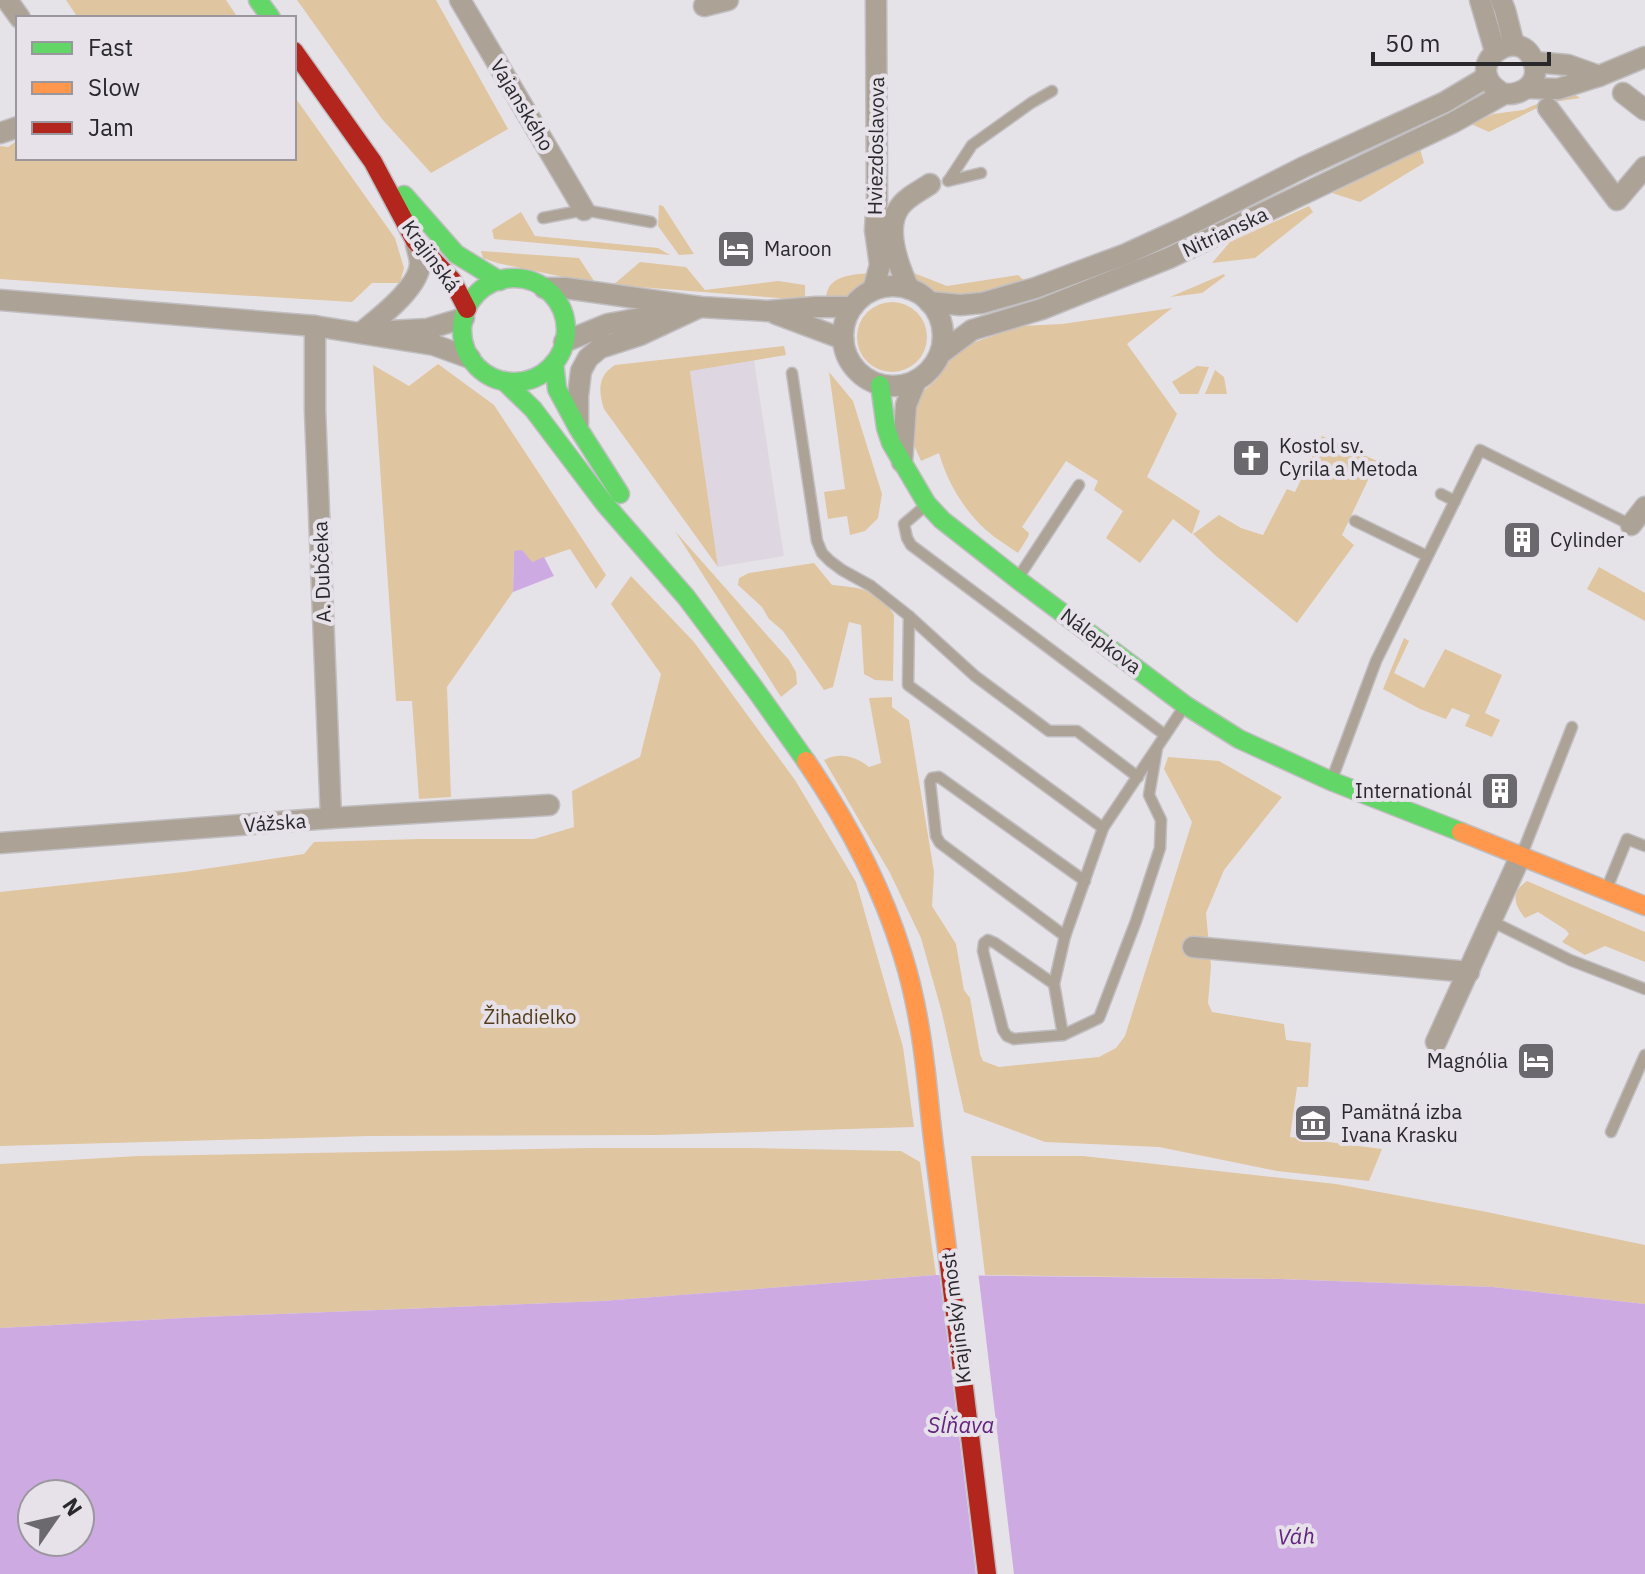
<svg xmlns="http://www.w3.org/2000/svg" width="1645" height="1574" font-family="'IBM Plex Sans',sans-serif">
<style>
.built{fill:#ded7e2}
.green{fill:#e0c5a1}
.water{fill:#ceaae3;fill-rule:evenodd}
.pier{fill:#e6e3e8}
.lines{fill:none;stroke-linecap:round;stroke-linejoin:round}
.lane-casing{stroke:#c0bec1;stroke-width:13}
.street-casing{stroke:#c0bec1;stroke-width:23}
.fast-casing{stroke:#c0bec1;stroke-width:21}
.slow-casing{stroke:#c0bec1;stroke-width:21}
.jam-casing{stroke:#c0bec1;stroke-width:21}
.lane{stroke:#aca296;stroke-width:10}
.street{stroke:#aca296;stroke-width:20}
.fast{stroke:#63d668;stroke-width:18}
.slow{stroke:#ff974d;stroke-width:18}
.jam{stroke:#b3261e;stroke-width:18}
.labels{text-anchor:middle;stroke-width:8;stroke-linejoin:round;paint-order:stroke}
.street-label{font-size:20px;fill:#29282b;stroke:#e7e1ea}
.poi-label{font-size:20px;fill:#29282b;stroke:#e7e1ea;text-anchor:start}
.park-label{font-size:20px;fill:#543d19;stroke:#e7e1ea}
.water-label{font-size:22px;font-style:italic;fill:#61227e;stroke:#e7e1ea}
</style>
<rect width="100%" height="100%" fill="#e6e3e8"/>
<path class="built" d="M754 360 784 556 718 567 690 370Z"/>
<g class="green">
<path d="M66 0H226L238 18H78Z"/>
<path d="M297 0H436L508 129 431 173 382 119Z"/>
<path d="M1563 93 1574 94 1580 98 1547 103 1489 132 1471 124 1493 114 1523 110Z"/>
<path d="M294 96 395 238 404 268 400 283H372L352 302 153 290 0 279V146L8 147 18 140V158H294Z"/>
<path d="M1420 149 1424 163 1360 202 1332 193Z"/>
<path d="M659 205 663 206 694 254 679 255 658 226Z"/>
<path d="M1309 206 1313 212 1255 258 1212 263 1230 242Z"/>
<path d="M521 212 535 236 658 248 670 255 494 239 492 230Z"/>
<path d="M481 251 579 258 596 284 497 263 483 258Z"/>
<path d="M640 262 686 267 705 290 778 281 805 285V300L613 285Z"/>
<path d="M906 270 947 286 1018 275 1025 281 969 299 925 291 914 283Z"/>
<path d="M870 273C860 297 851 299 826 302 825 275 850 275 870 273Z"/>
<path d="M1224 274 1225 276 1202 293 1170 297Z"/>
<circle cx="892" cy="337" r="35"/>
<path d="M1172 308 1127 344 1177 414 1147 477 1200 511 1192 534 1173 519 1140 563 1106 538 1123 511 1094 490 1098 481 1066 461 1022 527 1029 533 1028 537 1018 553C1008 546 996 539 986 530 964 510 947 482 939 453L921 461 913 443 911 415 920 394 936 380 958 348 1021 326 1062 324Z"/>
<path d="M784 346 786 355 690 371 718 567 604 409C598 391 598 375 615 365Z"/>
<path d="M438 364 494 405 606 575 596 589 570 549 532 562 514 551 513 592 447 687 451 797 419 799 412 701H396L373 365 409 386Z"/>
<path d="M1197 366 1209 367 1198 394H1180L1172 382Z"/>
<path d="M1215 370 1224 377 1227 394H1205Z"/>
<path d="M829 372 853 401 882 494 878 518 865 531 850 535 847 516 828 519 824 492 845 489Z"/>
<path d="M1322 436 1377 461 1342 535 1354 545 1297 623 1216 556 1193 534 1219 515 1241 528 1263 535 1287 489 1295 492Z"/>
<path d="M675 531 789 660 796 672 797 684 781 697Z"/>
<path d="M814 563 832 585C860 588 878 588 894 615L893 681 875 680 864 674 861 625 849 622 833 687 824 690 783 631 769 619 762 607 738 585 739 578 749 573Z"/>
<path d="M1599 567 1645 593V621L1587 589Z"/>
<path d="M631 576 694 642 795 780 856 882 903 1047 914 1127 656 1135 370 1136 0 1146V892L184 872 304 854 314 842 420 839H534L574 827 572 791 640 757 661 674 611 604Z"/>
<path d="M1404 638 1409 641 1394 673 1424 688 1445 649 1502 675 1485 713 1500 720 1492 737 1465 726 1470 715 1452 708 1446 719 1443 718 1420 709 1383 689Z"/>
<path d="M892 697V707L909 720 934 872 932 906 956 944 964 990 970 998 980 1054 983 1061 999 1067 1099 1057 1116 1048 1125 1036 1192 822 1164 769 1168 757 1219 761 1282 797 1224 870 1206 913 1211 966 1208 1003 1212 1012 1284 1024 1286 1040 1311 1043 1308 1087H1297L1290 1137 1382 1149 1369 1181 1277 1171 1159 1147 1045 1142 964 1112 942 1013 921 938 890 873 824 760C840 752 855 756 869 767L881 763 869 698Z"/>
<path d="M1527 881 1645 932V962L1605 946 1585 955 1562 942 1569 934 1566 930 1538 912 1525 918C1514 905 1510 892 1527 881Z"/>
<path d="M589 1148H750L901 1151 920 1162 936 1275 602 1301 203 1317 0 1328V1164L138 1156Z"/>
<path d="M971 1156H1083L1336 1184 1482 1211 1645 1245V1304L1493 1287 1280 1279 985 1275Z"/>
</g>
<g class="water">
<path d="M522 550 532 562 544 557 554 576 513 592 514 551Z"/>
<path d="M936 1275 1280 1279 1493 1287 1645 1304V1574H0V1328L203 1317 602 1301ZM32 1494H80V1542H32Z"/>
</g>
<path class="pier" d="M939 1271H978L1014 1574H976Z"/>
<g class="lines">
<g class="lane-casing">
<g id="lane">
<path d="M949 180 972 145 1031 103 1052 91"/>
<path d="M948 181 981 173"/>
<path d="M543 218 584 210 651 222"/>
<path d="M792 373 817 541 822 553 830 561 842 570 871 586 909 616 975 676 1049 731H1077L1138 777"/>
<path d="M1441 494 1455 501"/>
<path d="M924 507 904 524 907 538 911 545 1165 735"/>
<path d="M1355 521 1427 556"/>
<path d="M1018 578 1079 485"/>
<path d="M909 616 908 685 1103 828"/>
<path d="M1157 748 1149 795 1161 820 1160 848 1136 921 1099 1018 1063 1035 1054 984 1065 936 1103 828 1184 707"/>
<path d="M1332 779 1376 661 1480 450 1631 525"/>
<path d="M1522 854 1572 727"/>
<path d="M1607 888 1627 839 1645 846"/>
<path d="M1491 921 1570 960 1645 989"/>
<path d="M1065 936 940 843 936 836 930 782 932 778 939 777 1085 881"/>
<path d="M1054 984 995 943 988 940 984 943 983 951 1003 1030 1007 1036 1014 1039 1063 1035"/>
<path d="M1611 1132 1645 1055"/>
</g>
</g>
<g class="street-casing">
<g id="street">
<path d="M7 0 20 18"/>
<path d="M460 0 584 210"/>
<path d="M1480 0 1495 51"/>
<path d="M1501 0 1505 10 1514 45"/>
<path d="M704 6 728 0"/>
<path d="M1534 62 1568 65 1599 76"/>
<path d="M1528 88 1558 89 1599 76 1645 57"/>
<path d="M1623 93 1645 110"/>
<path d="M1548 108 1617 200 1645 167"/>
<path d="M0 133 18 127"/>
<circle cx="893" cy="336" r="50"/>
<path d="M544 288H565L700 307 768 311 816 307H852"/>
<path d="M909 289C899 267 884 230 899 208 906 197 920 191 930 184"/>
<path d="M873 290 880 265 875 230 877 198 876 0"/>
<path d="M0 300 315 326 434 345 470 358"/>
<path d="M929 302 960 305 982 303 1035 288 1126 254 1187 226 1304 167 1445 102 1487 77"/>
<path d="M776 314 843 339"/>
<path d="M315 326V410L331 818"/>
<path d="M390 331 427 329 464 318"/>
<path d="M362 332C379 318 420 287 420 263 420 257 417 250 416 244"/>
<path d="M564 342 608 324 669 313"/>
<path d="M940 354 972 330 1042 309 1169 258 1454 122 1504 94C1522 95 1540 84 1534 64 1523 19 1454 67 1504 94"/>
<path d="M578 424V396L581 371 588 358 600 348 640 335 700 307"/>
<path d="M902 462 906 405 916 381"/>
<path d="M1631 525 1645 507"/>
<path d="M0 843 331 818 549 805"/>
<path d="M1193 947 1469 972"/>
<path d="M1436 1042 1521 855"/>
</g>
</g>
<g class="fast-casing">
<g id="fast">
<path d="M258 0 271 18"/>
<path d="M404 195 456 254 500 281"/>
<circle cx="514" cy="330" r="52"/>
<path d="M554 363 557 389 578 428 620 494"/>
<path d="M504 381 533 409 605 504 686 597 755 689 806 761"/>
<path d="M880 385 886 428 891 443 927 504 942 520 1017 579 1185 705 1239 739 1331 781 1461 832"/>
</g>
</g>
<g class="slow-casing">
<g id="slow">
<path d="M806 761C847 821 882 887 903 956 919 1007 925 1060 930 1112 935 1160 942 1208 948 1257"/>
<path d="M1461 832 1645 906"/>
</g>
</g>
<g class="jam-casing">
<g id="jam">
<path d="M294 51 373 162 415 241 452 280 467 309"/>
<path d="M948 1257 987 1574"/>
</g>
</g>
<use href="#lane" class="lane"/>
<use href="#street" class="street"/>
<use href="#fast" class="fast"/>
<use href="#slow" class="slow"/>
<use href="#jam" class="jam"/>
</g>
<defs>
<g id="hotel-square" transform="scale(2)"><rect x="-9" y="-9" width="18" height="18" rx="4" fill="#6b696d" stroke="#e7e1ea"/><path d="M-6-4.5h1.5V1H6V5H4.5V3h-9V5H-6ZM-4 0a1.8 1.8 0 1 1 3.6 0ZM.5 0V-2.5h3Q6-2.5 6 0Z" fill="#fff"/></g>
<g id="church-square" transform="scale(2)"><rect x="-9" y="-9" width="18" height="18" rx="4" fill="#6b696d" stroke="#e7e1ea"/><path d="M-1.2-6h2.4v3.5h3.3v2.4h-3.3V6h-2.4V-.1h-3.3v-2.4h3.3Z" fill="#fff"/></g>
<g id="building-square" transform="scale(2)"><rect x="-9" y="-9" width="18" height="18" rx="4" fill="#6b696d" stroke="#e7e1ea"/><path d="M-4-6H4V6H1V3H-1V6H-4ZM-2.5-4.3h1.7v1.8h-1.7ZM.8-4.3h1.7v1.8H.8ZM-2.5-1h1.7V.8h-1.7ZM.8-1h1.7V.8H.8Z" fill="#fff"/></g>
<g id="museum-square" transform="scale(2)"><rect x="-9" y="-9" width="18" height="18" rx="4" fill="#6b696d" stroke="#e7e1ea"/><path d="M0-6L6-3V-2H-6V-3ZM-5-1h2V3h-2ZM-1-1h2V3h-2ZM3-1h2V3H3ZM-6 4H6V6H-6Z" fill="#fff"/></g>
</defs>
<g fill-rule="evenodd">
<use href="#hotel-square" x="736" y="249"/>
<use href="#church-square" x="1251" y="458"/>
<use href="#building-square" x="1522" y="540"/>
<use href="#building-square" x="1500" y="791"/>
<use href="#hotel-square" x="1536" y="1061"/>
<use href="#museum-square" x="1313" y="1123"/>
</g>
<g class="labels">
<g class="street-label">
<text transform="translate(522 105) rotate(59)" y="7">Vajanského</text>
<text transform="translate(876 146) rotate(-89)" y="7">Hviezdoslavova</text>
<text transform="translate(1225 232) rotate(-25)" y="7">Nitrianska</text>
<text transform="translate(431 256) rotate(54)" y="7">Krajinská</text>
<text transform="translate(322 572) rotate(-92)" y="7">A. Dubčeka</text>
<text transform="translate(1101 641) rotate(37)" y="7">Nálepkova</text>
<text transform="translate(275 823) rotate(-4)" y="7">Vážska</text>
<text transform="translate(956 1318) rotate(-97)" y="7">Krajinský most</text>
</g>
<g class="poi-label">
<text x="764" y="256">Maroon</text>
<text x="1279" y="453">Kostol sv.<tspan x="1279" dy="23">Cyrila a Metoda</tspan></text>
<text x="1550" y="547">Cylinder</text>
<text x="1472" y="798" text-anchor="end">Internationál</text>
<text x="1508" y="1068" text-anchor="end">Magnólia</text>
<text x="1341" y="1119">Pamätná izba<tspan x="1341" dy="23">Ivana Krasku</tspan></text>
</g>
<g class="park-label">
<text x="530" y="1024">Žihadielko</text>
</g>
<g class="water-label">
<text x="961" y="1433">Sĺňava</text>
<text transform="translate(1296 1536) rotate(-2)" y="8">Váh</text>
</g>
</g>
<rect x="16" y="16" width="280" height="144" fill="#e7e1ea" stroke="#9b979e" stroke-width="2"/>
<rect x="32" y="42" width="40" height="12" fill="#63d668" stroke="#9b979e" stroke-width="2"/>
<text x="88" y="56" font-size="24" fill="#29282b">Fast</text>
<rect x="32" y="82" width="40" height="12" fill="#ff974d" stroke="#9b979e" stroke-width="2"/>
<text x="88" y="96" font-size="24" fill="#29282b">Slow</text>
<rect x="32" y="122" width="40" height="12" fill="#b3261e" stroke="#9b979e" stroke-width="2"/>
<text x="88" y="136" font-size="24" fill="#29282b">Jam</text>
<g transform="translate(56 1518) rotate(56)"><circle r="38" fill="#e7e1ea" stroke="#9b979e" stroke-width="2"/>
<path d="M0-6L14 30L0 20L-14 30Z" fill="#6b696d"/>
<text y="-12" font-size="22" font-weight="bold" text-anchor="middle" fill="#29282b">N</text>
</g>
<path d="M1373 52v12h176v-12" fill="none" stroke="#29282b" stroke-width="4"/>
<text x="1385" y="52" font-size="24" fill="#29282b" stroke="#e7e1ea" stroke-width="6" paint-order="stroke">50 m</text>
</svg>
